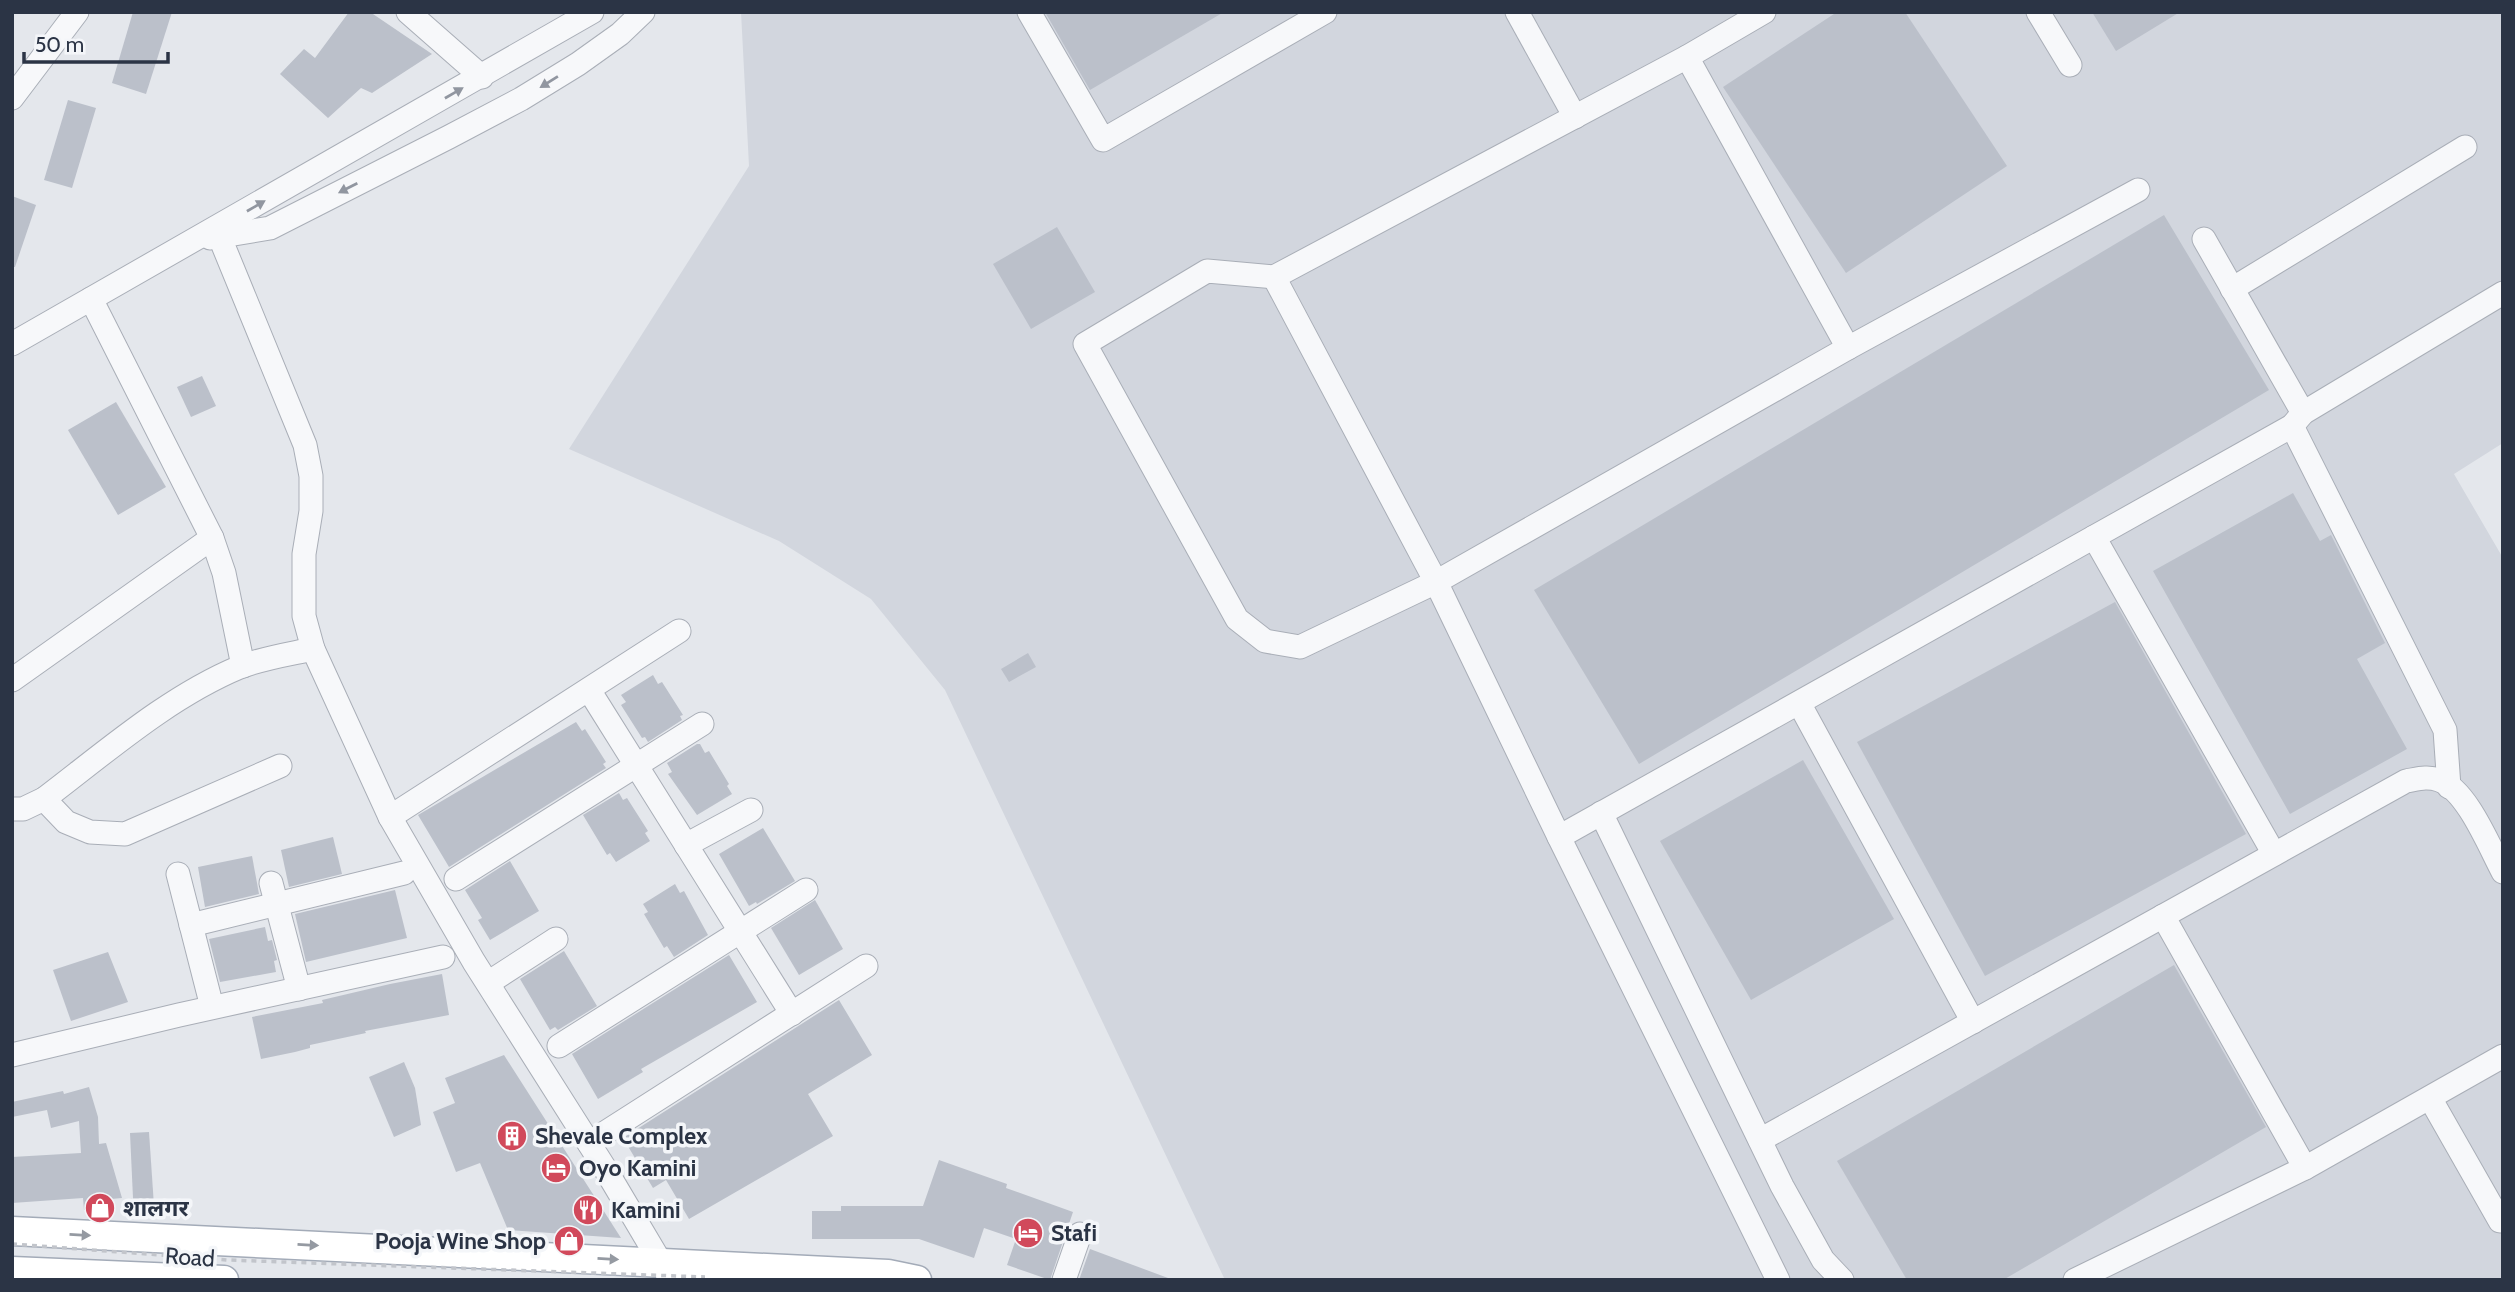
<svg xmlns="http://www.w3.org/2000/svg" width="2515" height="1292" font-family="Cabin,'Noto Sans Devanagari',sans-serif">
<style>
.built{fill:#d2d6de}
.building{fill:#bbc0ca}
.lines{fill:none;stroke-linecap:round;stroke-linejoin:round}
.minor-casing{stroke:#a9aeb7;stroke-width:25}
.major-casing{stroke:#a3abb8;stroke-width:31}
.minor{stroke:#f7f8fa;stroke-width:23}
.major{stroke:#fff;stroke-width:28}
.path-bridge{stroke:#c2c5cb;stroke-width:3.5;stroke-dasharray:5 5;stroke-linecap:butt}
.oneway{fill:#9196a0}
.oneway2{fill:#959aa2}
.labels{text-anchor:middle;stroke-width:7;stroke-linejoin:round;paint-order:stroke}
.poi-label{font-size:23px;font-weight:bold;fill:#2b3445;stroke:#f4f6f9;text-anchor:start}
.street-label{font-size:23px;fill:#2b3445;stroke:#f4f6f9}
</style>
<rect width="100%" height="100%" fill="#e4e7ec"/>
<path class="built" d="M741 12H2503V443L2454 474 2503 558V1280H1225L945 690 871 599 779 541 569 449 749 166Z"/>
<g class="building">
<path d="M133 12H172L146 94 112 83Z"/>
<path d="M349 12H370L432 54 372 93 361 88 328 118 280 74 304 49 315 58Z"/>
<path d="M1045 12H1224L1090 90Z"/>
<path d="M1837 12H1905L2007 166 1846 273 1723 87Z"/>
<path d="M2092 12H2180L2116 51Z"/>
<path d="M68 100 96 108 72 188 44 180Z"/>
<path d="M12 196 36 205 15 267H12Z"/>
<path d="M2164 215 2269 390 1639 764 1534 590Z"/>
<path d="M1057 227 1095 292 1031 329 993 264Z"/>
<path d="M202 376 216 406 191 417 177 387Z"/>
<path d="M116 402 166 487 118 515 68 430Z"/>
<path d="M2293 493 2320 541 2331 535 2385 643 2357 659 2407 749 2290 814 2153 571Z"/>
<path d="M2115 602 2246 834 1985 976 1857 742Z"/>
<path d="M1028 653 1036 667 1009 682 1001 669Z"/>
<path d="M653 675 658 684 662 682 683 715 680 716 682 720 648 742 645 737 642 738 621 705 626 702 621 695Z"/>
<path d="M576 722 582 731 585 729 606 762 603 764 606 768 449 867 418 815Z"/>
<path d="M697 744H700L705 753 709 751 729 784 727 786 732 794 697 815 668 774 672 772 667 763Z"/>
<path d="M1803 760 1894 919 1751 1000 1660 841Z"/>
<path d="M619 793 623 800 627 798 648 831 645 833 650 841 616 862 610 853 607 855 583 815Z"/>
<path d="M763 828 795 881 757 904 756 902 749 906 719 854Z"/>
<path d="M333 837 342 874 289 887 281 850Z"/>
<path d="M252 856 259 894 205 907 198 867Z"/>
<path d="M510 861 539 911 490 940 478 920 482 918 465 890Z"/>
<path d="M675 884 680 893 684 891 708 935 674 957 667 946 664 948 644 914 648 912 643 904Z"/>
<path d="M395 890 407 938 306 962 295 914Z"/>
<path d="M815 900 843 949 799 975 771 928Z"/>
<path d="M265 927 268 941 272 940 277 960 274 961 276 972 220 982 209 939Z"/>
<path d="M564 951 597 1006 558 1030 555 1027 550 1030 520 979Z"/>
<path d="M108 952 128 1002 71 1021 53 970Z"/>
<path d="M729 955 757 1002 641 1069 643 1072 598 1099 572 1054Z"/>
<path d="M2174 965 2266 1127 2003 1280H1907L1837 1161Z"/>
<path d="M442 974 449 1015 365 1031 366 1033 310 1045V1048L295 1052 261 1059 252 1017 323 1003 322 1000 390 984Z"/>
<path d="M839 1000 872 1055 808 1094 833 1136 689 1219 666 1180 653 1188 623 1138Z"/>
<path d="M504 1055 621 1238 508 1230 480 1163 456 1172 433 1112 455 1103 445 1078Z"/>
<path d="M404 1062 415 1088 421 1125 394 1137 369 1077Z"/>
<path d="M89 1087 98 1117 99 1144 106 1143 122 1198 100 1200V1209L84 1210 83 1198 12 1203V1157L81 1153 79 1121 51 1128 47 1110 12 1117V1102L63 1091 64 1094Z"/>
<path d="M149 1132 154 1206 136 1207 133 1198 130 1133Z"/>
<path d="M939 1160 1007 1184 1006 1188 1073 1212 1050 1280 1007 1265 1016 1239 984 1228 974 1258 919 1239H812V1211H841V1206H923Z"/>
<path d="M1090 1249 1168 1278V1280H1079Z"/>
</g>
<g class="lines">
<g class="minor-casing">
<g id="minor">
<path d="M408 12 482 77"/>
<path d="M1029 12 1103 140 1325 12"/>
<path d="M1517 12 1575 117"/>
<path d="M1764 12 1687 57 1274 277 1207 271 1085 344 1237 619 1265 641 1300 647 1436 582 1848 348 2138 190"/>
<path d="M2038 12 2070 65"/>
<path d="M1687 57 1848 348"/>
<path d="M12 98 77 12"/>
<path d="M216 228 305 445 311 476V511L304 554V616L313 649 390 817 474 962 604 1167 671 1280"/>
<path d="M210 238 270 228 449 137 521 99 578 64 620 34 643 12"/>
<path d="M2204 239 2303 413"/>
<path d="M1274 277 1436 582 1559 837 1778 1280"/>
<path d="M2232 289 2465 147"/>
<path d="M91 299 212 538 224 573 243 666"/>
<path d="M12 344 592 12"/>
<path d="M2292 426 2445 730 2449 787"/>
<path d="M2094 537 2274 854"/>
<path d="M12 680 212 538"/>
<path d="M589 690 792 1014"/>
<path d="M1799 703 1973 1022"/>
<path d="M44 799 66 822 90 832 125 834 280 766"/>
<path d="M12 809H23L44 799C106 752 168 697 240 667 263 658 290 654 313 649"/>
<path d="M1601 813 1782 1186 1823 1260 1842 1280"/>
<path d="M390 817 679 631"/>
<path d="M1559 837 2292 426 2303 413 2503 293"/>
<path d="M686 845 751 810"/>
<path d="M178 874 212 1007"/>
<path d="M456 879 702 724"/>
<path d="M271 883 299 989"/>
<path d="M2163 916 2305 1168"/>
<path d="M191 925 404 873"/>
<path d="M488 983 556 939"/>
<path d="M559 1046 806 890"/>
<path d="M12 1055 179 1015 443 957"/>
<path d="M2430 1098 2500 1221"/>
<path d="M1760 1140 2406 781C2418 779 2427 776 2439 780 2467 790 2489 846 2503 872"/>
<path d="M589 1143 866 966"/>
<path d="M1064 1280 1080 1234"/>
<path d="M2075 1280 2305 1168 2503 1056"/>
</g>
</g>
<g class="major-casing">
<g id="major">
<path d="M12 1231 888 1274 917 1280"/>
<path d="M12 1271 224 1280"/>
</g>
</g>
<use href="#minor" class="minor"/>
<use href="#major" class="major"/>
<path class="path-bridge" d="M12 1244 228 1260 705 1277"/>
</g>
<defs><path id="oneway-solid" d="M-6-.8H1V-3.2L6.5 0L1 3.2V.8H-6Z" transform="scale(1.75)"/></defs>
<g class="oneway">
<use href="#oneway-solid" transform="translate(549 82) rotate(148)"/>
<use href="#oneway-solid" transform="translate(454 93) rotate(-30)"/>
<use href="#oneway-solid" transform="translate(348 188) rotate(153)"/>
<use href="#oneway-solid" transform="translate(256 206) rotate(-30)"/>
</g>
<g class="oneway2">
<use href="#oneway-solid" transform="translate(80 1235) rotate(3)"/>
<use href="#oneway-solid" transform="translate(308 1245) rotate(3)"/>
<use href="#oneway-solid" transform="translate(608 1259) rotate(3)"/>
</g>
<defs>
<g id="building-disc" transform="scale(1.575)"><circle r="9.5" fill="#d1495b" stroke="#f4f6f9"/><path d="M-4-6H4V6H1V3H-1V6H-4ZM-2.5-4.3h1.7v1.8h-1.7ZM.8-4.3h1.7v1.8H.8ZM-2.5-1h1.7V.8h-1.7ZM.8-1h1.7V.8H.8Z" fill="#fff"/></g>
<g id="hotel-disc" transform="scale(1.575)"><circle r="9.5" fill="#d1495b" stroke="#f4f6f9"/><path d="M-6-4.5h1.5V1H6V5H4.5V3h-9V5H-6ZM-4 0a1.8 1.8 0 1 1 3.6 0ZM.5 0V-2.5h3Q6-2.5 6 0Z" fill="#fff"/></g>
<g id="shop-disc" transform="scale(1.575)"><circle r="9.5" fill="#d1495b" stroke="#f4f6f9"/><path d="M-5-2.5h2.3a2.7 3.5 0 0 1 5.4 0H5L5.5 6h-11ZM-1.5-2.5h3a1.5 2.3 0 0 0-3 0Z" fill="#fff"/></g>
<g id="restaurant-disc" transform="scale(1.575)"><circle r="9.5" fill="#d1495b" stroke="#f4f6f9"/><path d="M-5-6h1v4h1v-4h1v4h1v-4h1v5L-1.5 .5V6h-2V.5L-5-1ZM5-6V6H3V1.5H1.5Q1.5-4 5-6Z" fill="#fff"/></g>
</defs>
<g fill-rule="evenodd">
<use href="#building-disc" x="512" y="1136"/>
<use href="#hotel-disc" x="556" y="1168"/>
<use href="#shop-disc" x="100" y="1208"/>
<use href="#restaurant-disc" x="588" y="1210"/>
<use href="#hotel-disc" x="1028" y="1233"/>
<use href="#shop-disc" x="569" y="1241"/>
</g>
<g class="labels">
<g class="poi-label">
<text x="535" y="1144">Shevale Complex</text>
<text x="579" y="1176">Oyo Kamini</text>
<text x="123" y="1216">शालगर</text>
<text x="611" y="1218">Kamini</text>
<text x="1051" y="1241">Stafi</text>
<text x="546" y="1249" text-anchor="end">Pooja Wine Shop</text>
</g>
<g class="street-label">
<text transform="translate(190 1257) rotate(4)" y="8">Road</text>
</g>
</g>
<rect width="2515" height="1292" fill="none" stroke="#2b3445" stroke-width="28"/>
<path d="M24 52v10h144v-10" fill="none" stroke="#2b3445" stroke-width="3.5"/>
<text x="35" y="52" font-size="21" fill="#2b3445" stroke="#f4f6f9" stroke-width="5" paint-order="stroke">50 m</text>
</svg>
